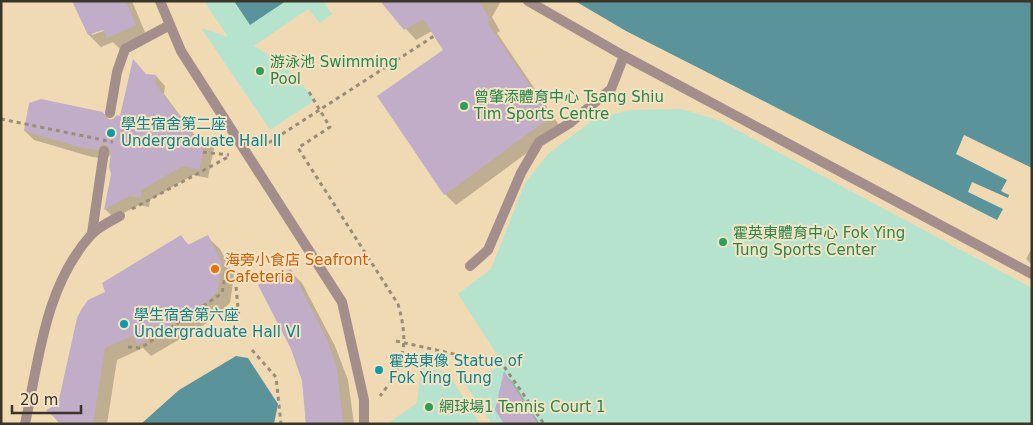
<svg xmlns="http://www.w3.org/2000/svg" width="1033" height="425" font-family="'DejaVu Sans','Noto Sans TC',sans-serif">
<style>
.built{fill:#f0dab4}
.green{fill:#b6e3cd}
.water{fill:#5a939a}
.shadow{fill:#0003;fill-rule:evenodd}
.building{fill:#c1adc8}
.lines{fill:none;stroke-linecap:round;stroke-linejoin:round}
.path{stroke:#998d77;stroke-width:3;stroke-dasharray:4 4;stroke-linecap:butt}
.lane{stroke:#a48e8c;stroke-width:10}
.path-bridge{stroke:#998d77;stroke-width:3;stroke-dasharray:4 4;stroke-linecap:butt}
.leisure-dot{fill:#2e9e5b;stroke:#f3e2c3;stroke-width:2}
.culture-dot{fill:#0f9aa8;stroke:#f3e2c3;stroke-width:2}
.food-dot{fill:#e8710a;stroke:#f3e2c3;stroke-width:2}
.labels{text-anchor:middle;stroke-width:4;stroke-linejoin:round;paint-order:stroke}
.leisure-label{font-size:15px;fill:#27864d;stroke:#f3e2c3;text-anchor:start}
.culture-label{font-size:15px;fill:#0d838f;stroke:#f3e2c3;text-anchor:start}
.food-label{font-size:15px;fill:#c56008;stroke:#f3e2c3;text-anchor:start}
</style>
<rect width="100%" height="100%" fill="#f3e2c3"/>
<path class="built" d="M1 1H575L626 31 997 220 1002 209 968 192 972 182 1001 192 956 154 964 134 1032 168V424H1Z"/>
<g class="green">
<path d="M204 1H323L332 14 320 23 308 9 254 46C283 64 296 72 314 101L270 130 201 28 228 37Z"/>
<path d="M681 109 718 120 1032 288V424H492L465 384 503 364 458 294 491 269 525 183 548 154 593 120 628 110Z"/>
<path d="M421 367 448 373 480 424H387L417 403Z"/>
</g>
<g class="water">
<path d="M234 1H286L250 25Z"/>
<path d="M575 1H1032V168L964 135 956 154 1007 180 1001 191 1009 195 1008 198 972 182 968 192 1003 209 997 220 626 31Z"/>
<path d="M236 356 248 358 278 404 274 424H141L179 390Z"/>
</g>
<g class="shadow">
<path d="M73 1H132L147 37 120 49 113 42 101 47 89 35ZM108 26 109 29 92 35V32Z"/>
<path d="M381 1H501L492 17 500 31 497 33 561 128 456 205 445 194V51L432 31 416 40Z"/>
<path d="M147 75 156 76 165 86 164 94 196 137 205 139 214 148 208 178 193 175 150 200 149 207 139 205 114 218 105 209 112 174 111 154 107 159 92 157 34 140 25 131 103 113 110 120 121 117Z"/>
<path d="M181 237 190 246 207 237 220 249 234 276 230 303 207 323 151 356 143 348 117 360 107 424H60L48 410 60 405 106 293Z"/>
<path d="M1032 248V265L1026 259Z"/>
<path d="M290 271 302 283 335 346 348 380 354 424H306L303 381 278 276Z"/>
<path d="M504 374 513 382 540 424H506Z"/>
</g>
<g class="building">
<path d="M72 1H126L136 25 107 38 103 30 88 35Z"/>
<path d="M380 1H479L490 20 487 22 551 117 444 195 377 96 443 50 423 19 404 30Z"/>
<path d="M133 59 146 74 156 75 155 83 193 135 206 137 199 170 183 166 141 190V198L129 196 104 210 111 174 109 167 111 152 109 146 102 144 97 150 82 148 24 131 29 103 41 99 103 112 108 120 113 119 117 115 120 116Z"/>
<path d="M181 235 188 245 208 235 222 262 218 290 212 298 194 311 138 345 132 336 105 348 93 424H62L46 410 58 404 77 318 81 310 88 300 105 292 102 283Z"/>
<path d="M291 269 324 333 337 367 343 424H306L302 381 291 349 258 285 276 273 277 275Z"/>
<path d="M504 371 538 424H504L495 410Z"/>
</g>
<g class="lines">
<g class="path">
<path d="M309 92 330 127 298 148 398 304C409 342 405 365 380 396"/>
<path d="M262 147 434 36"/>
<path d="M203 152 229 155"/>
<path d="M132 209 230 156"/>
<path d="M233 255 239 318"/>
<path d="M396 341 503 365 544 424"/>
<path d="M128 347 141 348 222 293 228 258 233 255"/>
<path d="M252 350 276 377 281 424"/>
</g>
<g class="lane">
<path d="M160 1 181 51 342 302 364 400V424"/>
<path d="M528 1 624 56 1032 274"/>
<path d="M110 113 117 72 125 49 170 25"/>
<path d="M92 233 104 151"/>
<path d="M470 266 488 250 521 173 539 142 570 123 611 89 624 56"/>
<path d="M25 424C39 359 45 286 91 235 98 227 111 221 120 216"/>
</g>
<path class="path-bridge" d="M1 119 113 142"/>
</g>
<g class="leisure-dot">
<circle cx="260" cy="71" r="5"/>
<circle cx="464" cy="106" r="5"/>
<circle cx="723" cy="242" r="5"/>
<circle cx="429" cy="407" r="5"/>
</g>
<g class="culture-dot">
<circle cx="111" cy="133" r="5"/>
<circle cx="124" cy="324" r="5"/>
<circle cx="379" cy="370" r="5"/>
</g>
<circle class="food-dot" cx="215" cy="269" r="5"/>
<g class="labels">
<g class="leisure-label">
<text x="270" y="67">游泳池 Swimming<tspan x="270" dy="17">Pool</tspan></text>
<text x="474" y="102">曾肇添體育中心 Tsang Shiu<tspan x="474" dy="17">Tim Sports Centre</tspan></text>
<text x="733" y="238">霍英東體育中心 Fok Ying<tspan x="733" dy="17">Tung Sports Center</tspan></text>
<text x="439" y="412">網球場1 Tennis Court 1</text>
</g>
<g class="culture-label">
<text x="121" y="129">學生宿舍第二座<tspan x="121" dy="17">Undergraduate Hall II</tspan></text>
<text x="134" y="320">學生宿舍第六座<tspan x="134" dy="17">Undergraduate Hall VI</tspan></text>
<text x="389" y="366">霍英東像 Statue of<tspan x="389" dy="17">Fok Ying Tung</tspan></text>
</g>
<g class="food-label">
<text x="225" y="265">海旁小食店 Seafront<tspan x="225" dy="17">Cafeteria</tspan></text>
</g>
</g>
<rect width="1033" height="425" fill="none" stroke="#3b3428" stroke-width="5"/>
<path d="M12 405v8h69v-8" fill="none" stroke="#3b3428" stroke-width="2.5"/>
<text x="20" y="405" font-size="15" fill="#3b3428" stroke="#f3e2c3" stroke-width="4" paint-order="stroke">20 m</text>
</svg>
